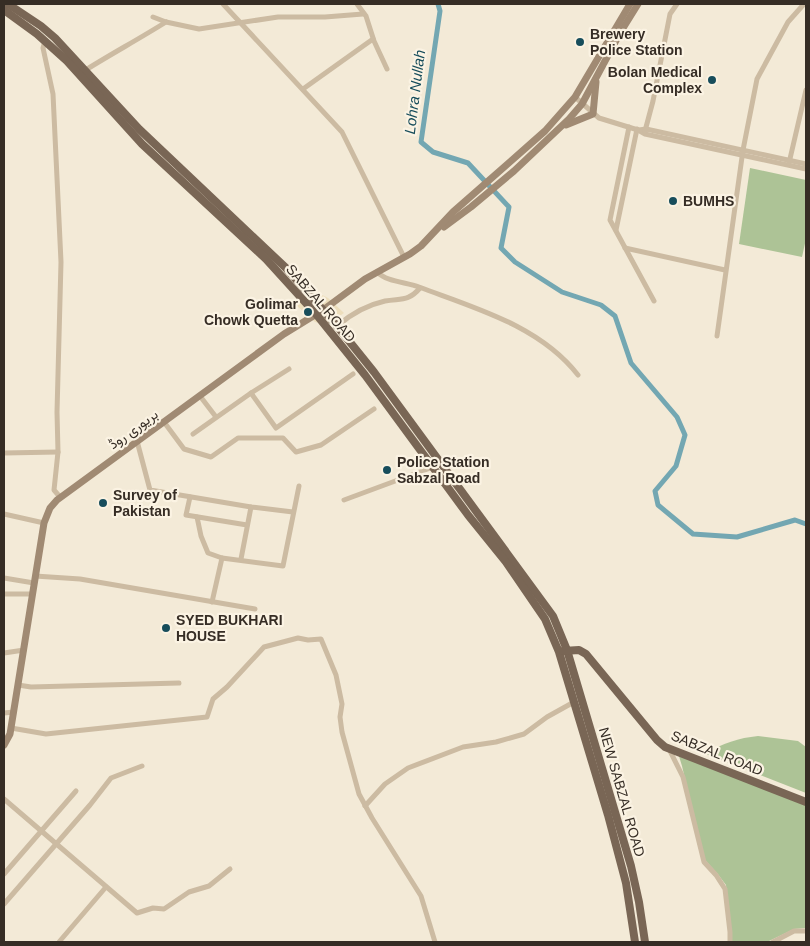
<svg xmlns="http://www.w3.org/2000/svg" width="810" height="946" font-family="Helvetica,Vazirmatn,sans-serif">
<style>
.green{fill:#adc396}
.plaza{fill:#eddebc}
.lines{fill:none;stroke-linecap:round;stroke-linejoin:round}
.canal{stroke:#73a7b2;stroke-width:5}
.street{stroke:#ccbba2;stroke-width:5}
.secondary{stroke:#a08a73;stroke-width:7}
.primary{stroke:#796655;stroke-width:8}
.poi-dot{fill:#174d5b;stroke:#fbf3e3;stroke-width:2}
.labels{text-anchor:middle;stroke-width:4.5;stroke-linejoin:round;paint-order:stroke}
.poi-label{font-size:14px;font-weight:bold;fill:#362d25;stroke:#fbf3e3;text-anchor:start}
.street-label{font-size:14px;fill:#362d25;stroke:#fbf3e3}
.water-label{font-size:15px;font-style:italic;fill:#174d5b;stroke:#fbf3e3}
</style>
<rect width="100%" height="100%" fill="#f3ead7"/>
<g class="green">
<path d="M750 168 806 180V239L802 257 739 244Z"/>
<path d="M758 736 798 741 806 747V793L706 754C722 743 739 738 758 736Z"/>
<path d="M678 753 806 801V928L794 929 767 942H731L726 885 717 873 704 859 682 766Z"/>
</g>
<path class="plaza" d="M311 289 328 298 344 313 326 325 315 322 296 305Z"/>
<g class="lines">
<path class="canal" d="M438 4 440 11 421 142 433 152 468 163 509 207 501 248 515 262 562 292 601 305 615 316 631 363 677 417 685 435 676 466 655 491 658 505 693 534 737 537 795 520 806 524"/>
<g class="street">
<path d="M223 4 342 132 404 257"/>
<path d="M357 4 366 16 374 41 387 69"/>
<path d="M153 17 166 22 199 29 278 17H325L363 14"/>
<path d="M45 41 43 48 53 94 61 262 57 412 58 452 54 490 60 497"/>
<path d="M84 71C111 54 139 39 166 22"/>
<path d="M303 89 373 39"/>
<path d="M575 97 599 118 638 130 645 134 806 169"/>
<path d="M629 127 610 220 654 301"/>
<path d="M639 130 646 129 806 164"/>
<path d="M645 131 653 101 670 14 677 4"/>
<path d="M789 163 806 90"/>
<path d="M616 230 637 129"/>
<path d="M625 248 725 270"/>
<path d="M377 272C387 282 406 282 419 287 475 308 540 326 578 375"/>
<path d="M337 326C351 314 367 305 385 301 401 298 408 302 420 288"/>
<path d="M717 336 743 150 757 79 788 22 804 4"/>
<path d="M251 393 276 428 353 374"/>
<path d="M200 396 216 417"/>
<path d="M164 422 184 449 211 457 238 438H283L296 452 321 445 374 409"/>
<path d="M193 434 251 393 289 369"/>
<path d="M137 441 150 490 251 507 293 512"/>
<path d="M4 453 58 452"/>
<path d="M190 497 186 515 247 525"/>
<path d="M344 500 433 467"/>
<path d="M4 514 44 523"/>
<path d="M197 517 201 536 208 553 222 558 283 566 299 486"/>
<path d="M241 559 251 507"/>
<path d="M35 576 80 579 255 609"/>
<path d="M4 578 34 583"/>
<path d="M4 594H32"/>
<path d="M212 602 222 558"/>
<path d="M4 653 24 650"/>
<path d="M18 685 31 687 179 683"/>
<path d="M4 713 14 712"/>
<path d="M11 728 46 734 207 717 213 699 227 687 264 647 298 638 308 640 321 639 336 675 342 704 340 717 342 732 359 794 372 818 421 896 435 942"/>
<path d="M669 749 683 777 704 862 716 875 725 889 730 932V942"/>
<path d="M4 799 137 913 153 908 164 909 189 892 209 886 230 869"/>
<path d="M365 806 385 784 408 768 463 747 496 742 524 734 547 717 574 702"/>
<path d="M4 874 76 791"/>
<path d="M4 904 90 805 111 778 142 766"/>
<path d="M59 942 106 887"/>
<path d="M773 942 794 931H806"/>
</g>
<g class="secondary">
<path d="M566 125 593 114 596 82"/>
<path d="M444 227 471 207 514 171 569 119 582 104 620 33 638 4"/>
<path d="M4 745 10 734 44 523 50 508 57 500 284 334 323 310 365 279 410 254 421 246 453 212 545 131 575 97 630 4"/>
</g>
<g class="primary">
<path d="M8 4 41 26 55 38 139 129 286 268 337 326 374 372 553 616 567 650 631 866 639 902 645 942"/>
<path d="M4 10 37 34 67 61 142 144 266 259 316 314 365 375 468 515 506 562 545 619 559 652 608 815 626 883 635 942"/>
<path d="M563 651 579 650 586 654 657 740 665 747 806 802"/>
</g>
</g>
<g class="poi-dot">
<circle cx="580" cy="42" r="5"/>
<circle cx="712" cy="80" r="5"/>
<circle cx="673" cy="201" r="5"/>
<circle cx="308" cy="312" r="5"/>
<circle cx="387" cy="470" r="5"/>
<circle cx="103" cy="503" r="5"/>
<circle cx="166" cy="628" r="5"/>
</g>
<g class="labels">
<g class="poi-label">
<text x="590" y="39">Brewery<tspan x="590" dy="16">Police Station</tspan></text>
<text x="702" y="77" text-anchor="end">Bolan Medical<tspan x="702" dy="16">Complex</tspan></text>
<text x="683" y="206">BUMHS</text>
<text x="298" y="309" text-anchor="end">Golimar<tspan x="298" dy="16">Chowk Quetta</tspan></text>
<text x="397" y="467">Police Station<tspan x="397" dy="16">Sabzal Road</tspan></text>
<text x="113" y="500">Survey of<tspan x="113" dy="16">Pakistan</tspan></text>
<text x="176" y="625">SYED BUKHARI<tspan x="176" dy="16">HOUSE</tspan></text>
</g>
<g class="street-label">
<text transform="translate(321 303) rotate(49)" y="5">SABZAL ROAD</text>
<text transform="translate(133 429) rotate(-36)" y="5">بریوری روڈ</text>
<text transform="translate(717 753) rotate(22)" y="5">SABZAL ROAD</text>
<text transform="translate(622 792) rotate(74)" y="5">NEW SABZAL ROAD</text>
</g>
<g class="water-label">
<text transform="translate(415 92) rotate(-83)" y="5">Lohra Nullah</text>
</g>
</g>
<rect width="810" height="946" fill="none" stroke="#362d25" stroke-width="10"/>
</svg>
